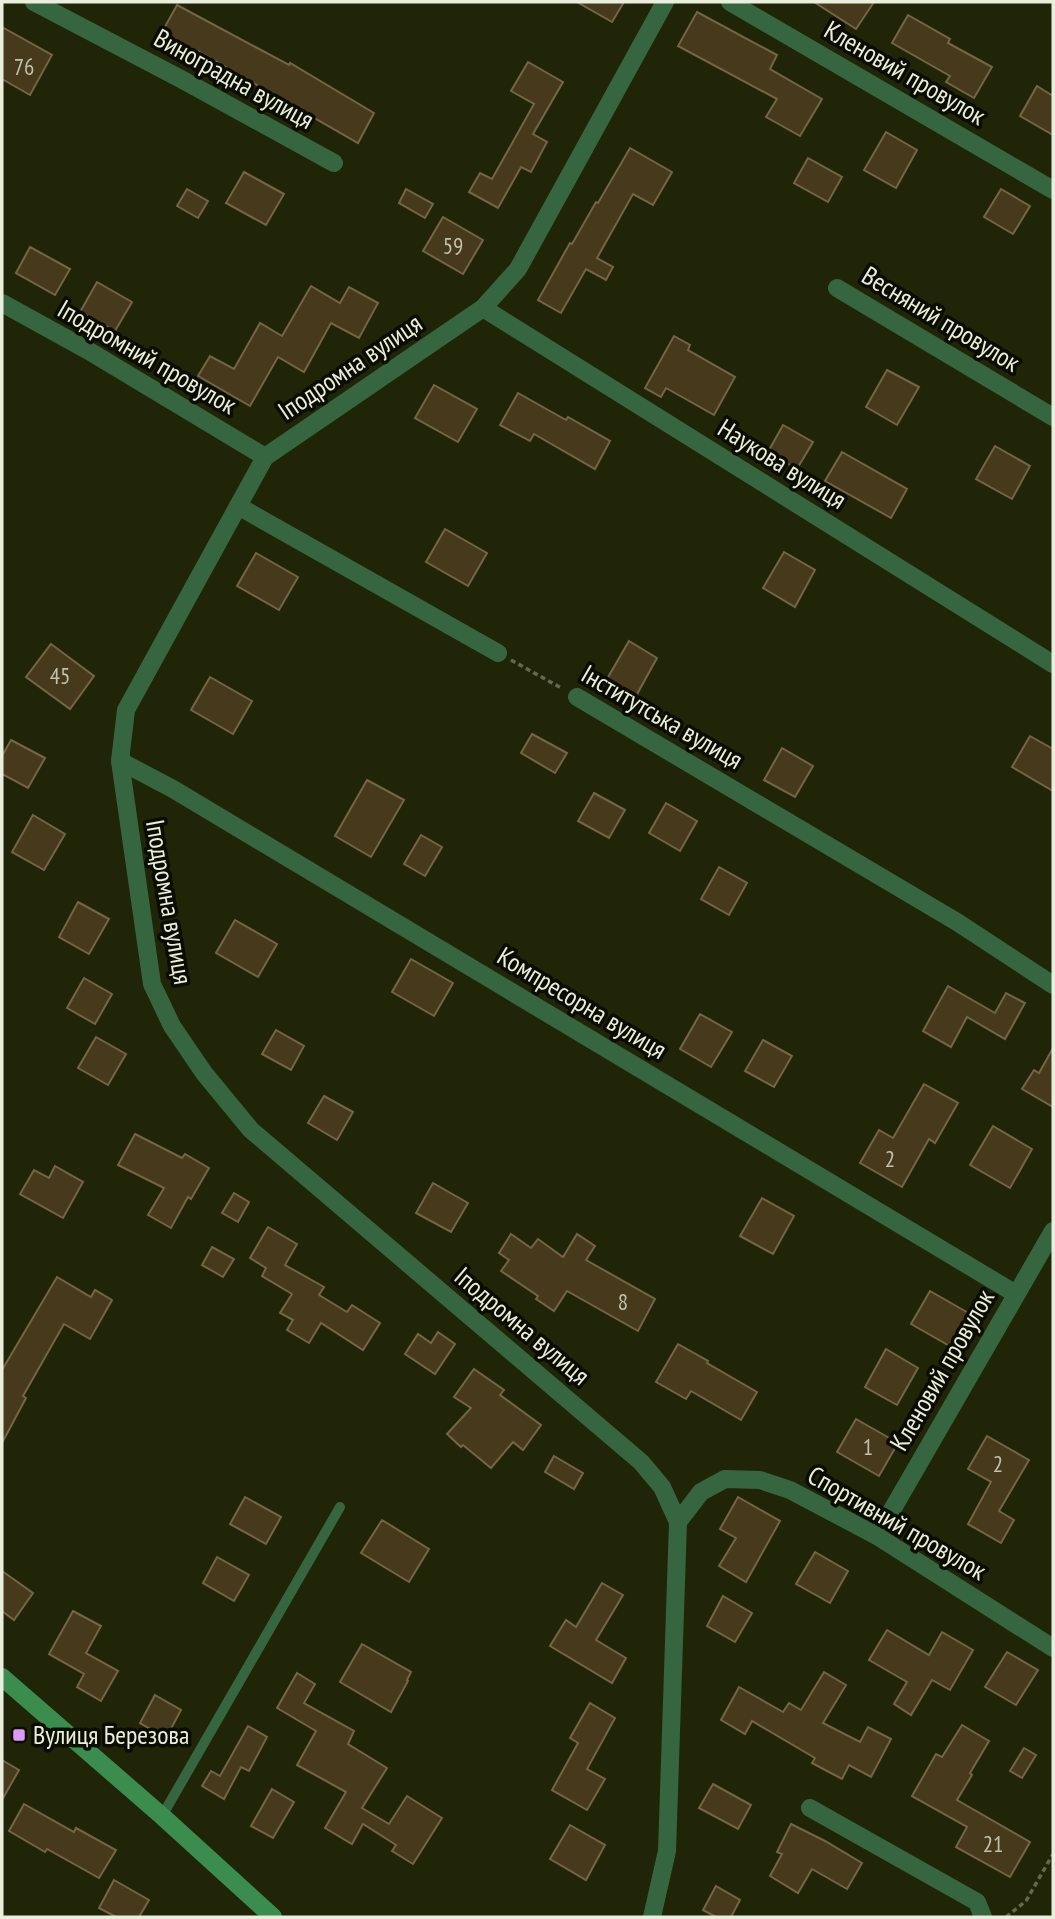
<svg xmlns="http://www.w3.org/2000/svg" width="1055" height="1919" font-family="'PT Sans Narrow',sans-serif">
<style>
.building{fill:#47391c;stroke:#736546;stroke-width:2}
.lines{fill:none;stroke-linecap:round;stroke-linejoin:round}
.path{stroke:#64684e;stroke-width:3.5;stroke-dasharray:5 3.5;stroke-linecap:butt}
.lane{stroke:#366640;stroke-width:10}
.street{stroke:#366640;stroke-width:18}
.secondary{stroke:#3b8d4f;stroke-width:18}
.poi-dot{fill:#db99f5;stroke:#0b0d03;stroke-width:2.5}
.labels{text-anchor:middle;stroke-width:7;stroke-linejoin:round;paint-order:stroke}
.number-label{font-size:23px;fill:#c1c1ac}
.street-label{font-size:26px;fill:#eaeedc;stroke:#0b0d03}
.poi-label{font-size:26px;fill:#eaeedc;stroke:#0b0d03;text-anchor:start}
</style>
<rect width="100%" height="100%" fill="#202507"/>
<g class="building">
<path d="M577 2H624L612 22Z"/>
<path d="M814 2H874L856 29Z"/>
<path d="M177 5 289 65 290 63 374 113 358 143 196 50 195 51 162 32Z"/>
<path d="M697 12 777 55 770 69 822 99 800 136 766 117 777 99 678 46Z"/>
<path d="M908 15 950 39 948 43 992 67 974 98 946 82 950 76 892 43Z"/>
<path d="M2 27 52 55 30 95 2 79Z"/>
<path d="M528 62 563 82 533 134 547 142 531 172 521 167 498 208 469 192 480 173 492 179 534 104 511 91Z"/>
<path d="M1037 86 1053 96V135L1020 116Z"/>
<path d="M886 132 917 150 896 188 864 170Z"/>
<path d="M630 148 672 172 653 205 633 194 597 258 613 267 606 280 586 269 561 313 538 300 570 243 572 244 596 202 598 203Z"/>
<path d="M808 158 842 177 828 202 794 183Z"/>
<path d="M244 172 284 194 266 225 226 203Z"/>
<path d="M187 189 208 201 198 218 177 206Z"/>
<path d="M406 189 433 204 425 218 399 203Z"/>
<path d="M1001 189 1030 206 1013 234 984 217Z"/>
<path d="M443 217 483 240 463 274 423 251Z"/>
<path d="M30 247 70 269 55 295 16 273Z"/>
<path d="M97 282 132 302 115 331 80 312Z"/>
<path d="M311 286 340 303 349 287 378 303 359 338 331 323 304 372 278 357 250 406 198 376 210 356 234 369 260 323 282 336Z"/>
<path d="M674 336 690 345 688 350 735 377 714 415 666 388 661 397 645 388Z"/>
<path d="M887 370 919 387 897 425 866 407Z"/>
<path d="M434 385 477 409 458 442 415 418Z"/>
<path d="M518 393 566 420 568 417 610 441 595 469 534 434 530 441 500 425Z"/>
<path d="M783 425 813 442 797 469 768 452Z"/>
<path d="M995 446 1030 466 1012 499 976 479Z"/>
<path d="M842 452 907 489 891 518 825 481Z"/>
<path d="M445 529 487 553 468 586 426 562Z"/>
<path d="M784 552 815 570 795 607 763 588Z"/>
<path d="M256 553 298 577 279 610 237 586Z"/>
<path d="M629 641 657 658 636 696 607 679Z"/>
<path d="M51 644 94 676 70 709 26 677Z"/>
<path d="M210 677 252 701 233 734 191 710Z"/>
<path d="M532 734 567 753 555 773 521 753Z"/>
<path d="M1030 736 1053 749V791L1012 767Z"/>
<path d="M11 740 45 758 28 788 2 774V756Z"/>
<path d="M782 748 813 766 795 797 764 780Z"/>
<path d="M367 780 404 800 371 857 335 836Z"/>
<path d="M594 793 625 810 609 838 578 821Z"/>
<path d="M666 803 697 821 680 851 649 833Z"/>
<path d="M33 815 65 834 44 870 12 852Z"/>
<path d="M421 835 442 847 425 876 404 864Z"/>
<path d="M719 867 747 883 729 915 701 899Z"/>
<path d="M78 902 109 919 89 954 59 937Z"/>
<path d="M235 920 277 944 258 977 216 953Z"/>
<path d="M411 959 453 983 434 1016 392 992Z"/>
<path d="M84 978 112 994 95 1024 67 1008Z"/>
<path d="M948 986 995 1013 1006 993 1025 1003 1005 1039 967 1017 951 1047 923 1031Z"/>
<path d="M700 1014 732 1032 711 1067 680 1049Z"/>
<path d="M276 1030 304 1046 291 1070 262 1054Z"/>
<path d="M96 1037 126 1054 108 1085 78 1068Z"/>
<path d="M763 1040 792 1056 774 1087 745 1071Z"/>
<path d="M1053 1048V1107L1022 1089 1034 1070 1039 1073Z"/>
<path d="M924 1084 958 1103 935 1143 929 1139 902 1187 860 1163 879 1130 893 1138Z"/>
<path d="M324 1096 353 1112 337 1140 308 1123Z"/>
<path d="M993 1126 1032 1149 1010 1188 970 1165Z"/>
<path d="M135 1134 182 1158 185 1154 209 1168 191 1199 188 1197 171 1228 148 1215 164 1188 118 1165Z"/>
<path d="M55 1166 83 1182 63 1218 20 1194 34 1170 49 1178Z"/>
<path d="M433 1183 468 1203 451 1232 416 1213Z"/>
<path d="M234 1193 249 1202 238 1222 222 1213Z"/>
<path d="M762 1198 794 1216 773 1254 740 1236Z"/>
<path d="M268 1227 297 1244 285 1265 324 1287 319 1295 347 1312 352 1305 380 1323 363 1350 321 1323 309 1343 287 1330 293 1320 280 1313 292 1294 262 1276 266 1268 250 1258Z"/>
<path d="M511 1234 531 1248 538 1239 563 1257 577 1234 595 1246 586 1260 655 1299 638 1331 567 1291 554 1311 536 1299 538 1296 501 1271 509 1260 499 1253Z"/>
<path d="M212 1247 234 1259 223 1277 202 1265Z"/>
<path d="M57 1277 91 1297 95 1290 112 1300 90 1339 64 1324 23 1396 26 1398 2 1443V1370Z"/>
<path d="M930 1291 972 1315 953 1348 911 1324Z"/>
<path d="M438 1332 455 1344 435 1374 405 1354 418 1334 431 1343Z"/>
<path d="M678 1344 708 1361 707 1363 757 1392 741 1420 691 1391 686 1399 656 1382Z"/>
<path d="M886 1349 918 1368 897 1405 865 1387Z"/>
<path d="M474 1369 504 1390 500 1395 541 1425 523 1450 513 1442 491 1468 463 1445 461 1447 447 1434 471 1408 454 1397Z"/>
<path d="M856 1419 898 1443 879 1476 837 1452Z"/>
<path d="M987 1436 1029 1460 999 1511 1014 1520 1001 1543 968 1524 991 1482 968 1469Z"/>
<path d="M554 1456 583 1473 574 1489 545 1472Z"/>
<path d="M245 1497 281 1517 266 1544 230 1524Z"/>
<path d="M738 1497 780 1521 746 1582 719 1566 736 1538 720 1529Z"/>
<path d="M382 1520 429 1549 409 1582 361 1553Z"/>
<path d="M815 1552 848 1571 830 1603 796 1584Z"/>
<path d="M217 1557 249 1575 234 1601 203 1583Z"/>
<path d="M2 1571 33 1593 14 1620 2 1611Z"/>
<path d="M602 1583 623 1595 596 1640 626 1658 612 1683 550 1646 566 1620 576 1627Z"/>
<path d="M723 1596 752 1613 735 1642 707 1626Z"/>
<path d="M73 1611 101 1626 86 1653 118 1671 101 1701 77 1687 84 1674 49 1654Z"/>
<path d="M887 1630 929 1655 942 1632 973 1650 950 1690 932 1680 911 1715 894 1704 907 1682 869 1660Z"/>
<path d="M362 1644 411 1672 407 1680 408 1681 391 1712 340 1682Z"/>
<path d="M1007 1652 1038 1670 1016 1705 985 1687Z"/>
<path d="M824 1672 846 1685 823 1723 860 1742 868 1727 891 1739 871 1777 849 1765 842 1779 812 1763 815 1758 752 1721 745 1734 721 1720 739 1687 783 1712 789 1703 801 1710Z"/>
<path d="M297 1673 315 1684 304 1703 354 1731 348 1744 387 1768 362 1808 389 1824 407 1796 442 1818 413 1864 392 1851 396 1845 363 1824 352 1844 325 1828 346 1792 297 1765 316 1731 277 1708Z"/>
<path d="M155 1695 181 1710 166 1738 140 1723Z"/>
<path d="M590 1703 615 1718 587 1769 605 1779 587 1810 552 1790 578 1743 570 1738Z"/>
<path d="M962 1725 989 1741 970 1773 972 1775 957 1800 1030 1842 1010 1877 956 1847 967 1827 912 1796 936 1754 942 1757Z"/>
<path d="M248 1726 267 1737 249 1771 241 1767 224 1799 202 1786 211 1771 220 1776Z"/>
<path d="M1024 1748 1036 1755 1022 1778 1010 1771Z"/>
<path d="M2 1760 19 1770 2 1800Z"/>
<path d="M713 1784 751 1805 738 1829 699 1808Z"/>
<path d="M272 1789 294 1802 273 1838 251 1826Z"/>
<path d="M24 1804 74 1832 76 1828 116 1850 99 1878 47 1849 45 1852 9 1831Z"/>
<path d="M791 1824 825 1841 862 1863 847 1889 812 1869 798 1893 770 1876 782 1854 777 1852Z"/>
<path d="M570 1825 605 1845 586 1880 550 1859Z"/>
<path d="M114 1880 149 1900 139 1917H116L99 1908Z"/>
<path d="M716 1886 740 1900 731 1917H716L703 1910Z"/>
</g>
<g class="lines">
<g class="path">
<path d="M511 660 563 689"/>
<path d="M1006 1917 1026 1901 1053 1854"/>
</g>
<path class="lane" d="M162 1816 340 1507"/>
<g class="street">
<path d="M34 2 181 79 334 163"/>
<path d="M730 2 1053 190"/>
<path d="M837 288 1053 417"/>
<path d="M2 303 89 351 265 457"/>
<path d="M483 308 1053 664"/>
<path d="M238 506 498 653"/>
<path d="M577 697 957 922 1053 985"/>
<path d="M120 761 173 789 1016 1294"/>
<path d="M678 1522 701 1492 725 1479 760 1480 790 1490 877 1536 1053 1648"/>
<path d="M877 1536 1053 1231"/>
<path d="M810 1808 977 1902 983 1917"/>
<path d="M652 1917 667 1851 678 1522 662 1487 641 1462 251 1130 204 1073 172 1026 152 984 120 761 126 710 265 457 483 308 518 269 665 2"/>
</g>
<path class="secondary" d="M2 1677 162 1816 273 1917"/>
</g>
<rect class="poi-dot" x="12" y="1728" width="14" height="14" rx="3.5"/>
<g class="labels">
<g class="number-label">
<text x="24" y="75">76</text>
<text x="453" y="254">59</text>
<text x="60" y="684">45</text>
<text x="890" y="1167">2</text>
<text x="623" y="1310">8</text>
<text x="868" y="1455">1</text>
<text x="998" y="1472">2</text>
<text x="993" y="1852">21</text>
</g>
<g class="street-label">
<text transform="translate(905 73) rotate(30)" y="9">Кленовий провулок</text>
<text transform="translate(234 79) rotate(29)" y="9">Виноградна вулиця</text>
<text transform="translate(941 319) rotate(31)" y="9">Весняний провулок</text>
<text transform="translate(147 357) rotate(30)" y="9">Іподромний провулок</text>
<text transform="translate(350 367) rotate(-34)" y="9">Іподромна вулиця</text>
<text transform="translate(782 464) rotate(32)" y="9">Наукова вулиця</text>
<text transform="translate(662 717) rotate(30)" y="9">Інститутська вулиця</text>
<text transform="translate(169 902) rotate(80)" y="9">Іподромна вулиця</text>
<text transform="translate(582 1003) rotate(31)" y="9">Компресорна вулиця</text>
<text transform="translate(522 1326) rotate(40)" y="9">Іподромна вулиця</text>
<text transform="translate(942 1370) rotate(-60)" y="9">Кленовий провулок</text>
<text transform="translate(897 1523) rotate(30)" y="9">Спортивний провулок</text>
</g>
<g class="poi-label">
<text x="33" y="1744">Вулиця Березова</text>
</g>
</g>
<rect width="1055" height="1919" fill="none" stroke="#eaeedc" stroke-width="7"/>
</svg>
